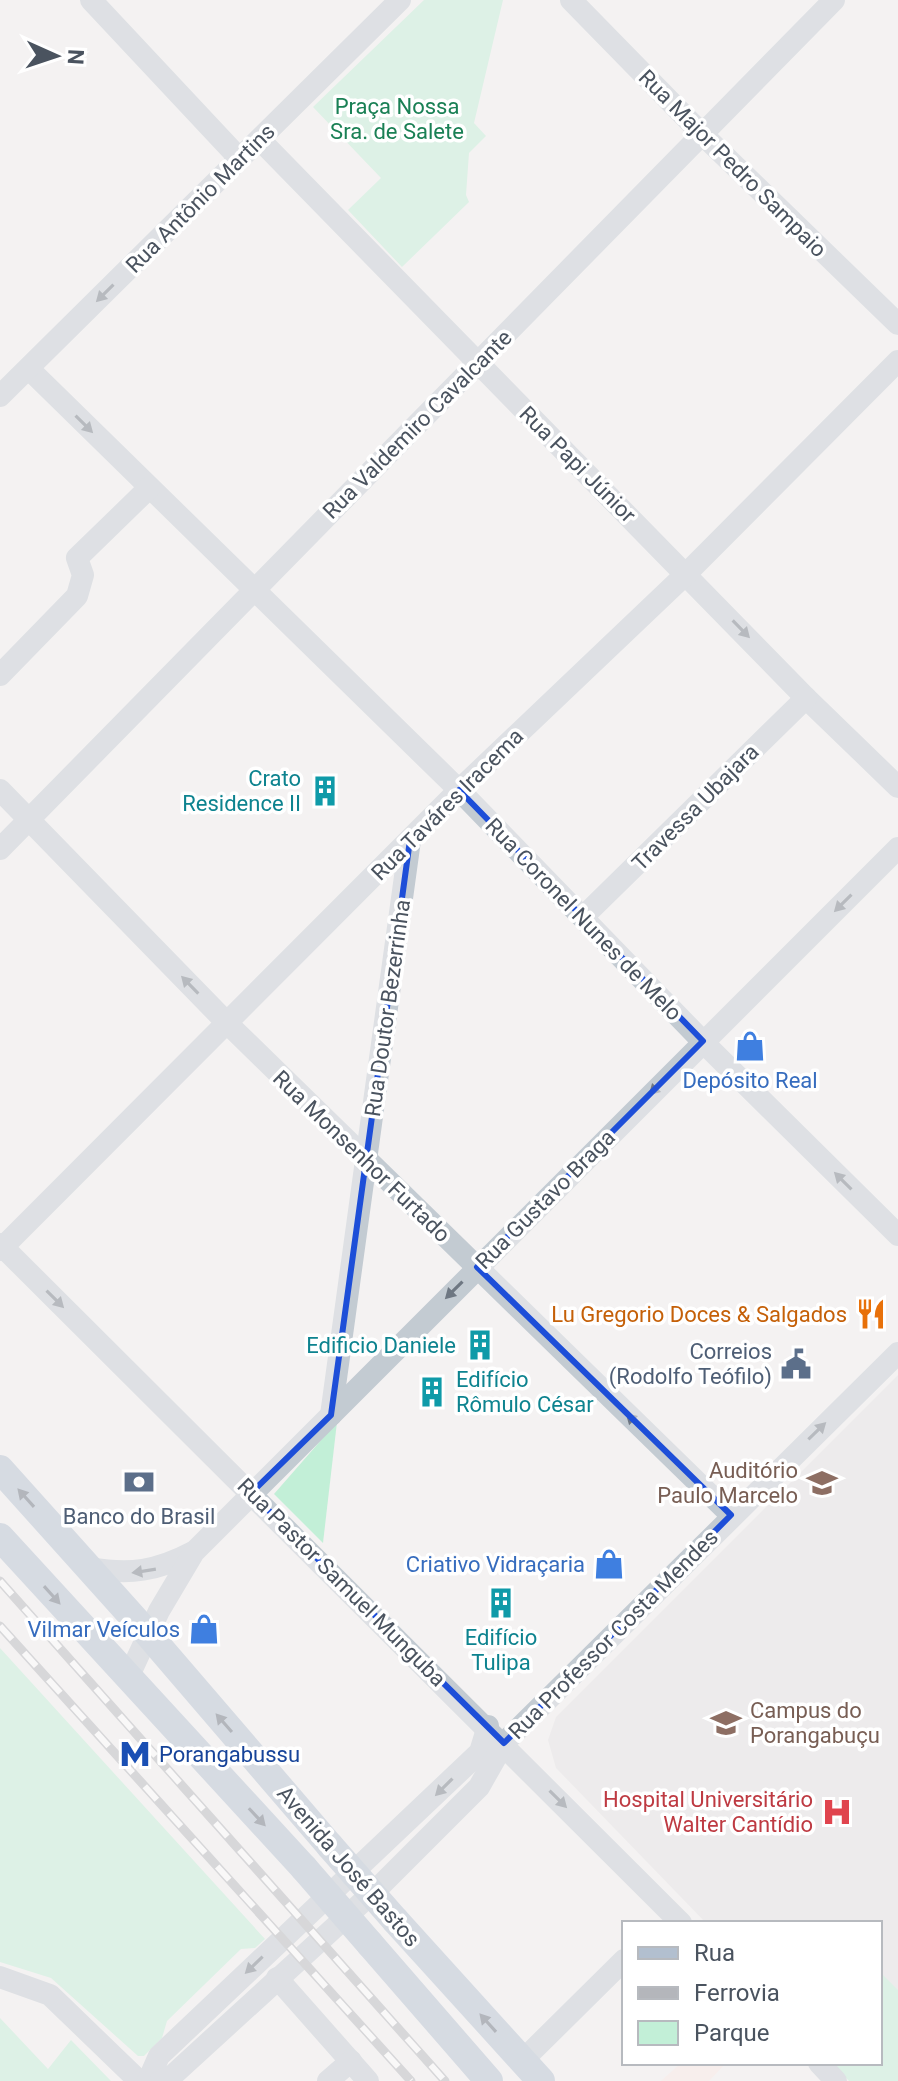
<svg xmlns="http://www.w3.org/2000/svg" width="898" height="2081" font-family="Roboto,sans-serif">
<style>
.education{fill:#e5e3e4}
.medical{fill:#fbe8e4}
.green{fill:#c2efd7}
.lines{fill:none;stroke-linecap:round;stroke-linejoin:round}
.minor{stroke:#c3cbd2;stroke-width:22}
.major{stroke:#b2bfcf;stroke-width:28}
.rail-casing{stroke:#b4b6bb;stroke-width:9}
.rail{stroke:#fff;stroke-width:6;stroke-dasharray:18;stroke-linecap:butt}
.major-bridge{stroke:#b2bfcf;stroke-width:28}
.oneway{fill:#6e7782}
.oneway2{fill:#646e7b}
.marked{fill:none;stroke:#1d4ed8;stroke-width:6;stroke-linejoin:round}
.labels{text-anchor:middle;stroke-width:7;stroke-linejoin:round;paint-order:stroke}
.park-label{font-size:22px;fill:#1a8055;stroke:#fff}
.street-label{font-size:22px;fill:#4a535f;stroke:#fff}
.culture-label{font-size:22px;fill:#0d838f;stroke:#fff;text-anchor:end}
.shop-label{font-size:22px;fill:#366cbe;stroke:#fff;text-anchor:end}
.food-label{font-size:22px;fill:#c56008;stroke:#fff;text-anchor:end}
.service-label{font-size:22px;fill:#4e5e75;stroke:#fff;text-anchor:end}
.education-label{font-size:22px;fill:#785e54;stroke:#fff;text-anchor:end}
.transit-label{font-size:22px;fill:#164399;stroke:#fff;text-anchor:start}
.health-label{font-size:22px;fill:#be3a42;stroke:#fff;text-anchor:end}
</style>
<rect width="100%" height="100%" fill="#f4f2f2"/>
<path class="education" d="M898 1375V2081L880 2063V1923H706L556 1768 548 1740 556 1717Z"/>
<path class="medical" d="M681 2063H726L709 2081H661Z"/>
<g class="green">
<path d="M424 0H503L474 123 486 136 469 153 466 195 469 202 402 267 348 210 381 178 313 107Z"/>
<path d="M337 1422 323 1543 274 1494Z"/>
<path d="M0 1648 265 1939 255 1948 241 1949 167 2021 162 2038 144 2056H138L51 1978 0 1962Z"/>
<path d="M880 1972 898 1990V2081H849L831 2063H880Z"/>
<path d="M0 2018 48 2069 71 2040 111 2081H0Z"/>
</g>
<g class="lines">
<g class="minor">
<path d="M91 0 239 158"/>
<path d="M571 0 703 135 898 324"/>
<path d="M260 140 806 698 898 787"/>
<path d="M29 369 459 790 710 1049 898 1235"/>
<path d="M0 396 400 0"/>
<path d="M0 675 77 596 83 575 77 558 149 488"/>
<path d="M0 790 228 1024 731 1515"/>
<path d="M0 849 834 0"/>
<path d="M584 916 806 698"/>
<path d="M0 1244 681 1923"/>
<path d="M0 1250 459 790 687 573 898 361"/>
<path d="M331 1415 410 840"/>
<path d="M90 1568C130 1575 157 1571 193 1552"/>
<path d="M128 1678 159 1611 194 1552 898 848"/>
<path d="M0 1977 50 1995 139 2081"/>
<path d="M277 1978 368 2081"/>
<path d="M522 2061 624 1960"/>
<path d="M819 2063 836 2081"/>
<path d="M148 2081 159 2056 480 1752 488 1726"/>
<path d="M160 2081 173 2075 382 1884 479 1787 504 1743 898 1353"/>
<path d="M328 2081 351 2061"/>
</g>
<g class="major">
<path d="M0 1469 148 1634 330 1846"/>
<path d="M0 1537 304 1868"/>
<path d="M395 1920 541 2081"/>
<path d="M370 1944 489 2081"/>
</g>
<g class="rail-casing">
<g id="rail">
<path d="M0 1581 445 2081"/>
<path d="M0 1626 411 2081"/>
</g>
</g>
<use href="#rail" class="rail"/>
<g class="major-bridge">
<path d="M330 1846 395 1920"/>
<path d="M304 1868 370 1944"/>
</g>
</g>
<defs><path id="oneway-solid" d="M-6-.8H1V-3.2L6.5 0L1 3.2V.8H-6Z" transform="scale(2)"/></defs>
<g class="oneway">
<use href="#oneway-solid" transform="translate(105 293) rotate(135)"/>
<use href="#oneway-solid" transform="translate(84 424) rotate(45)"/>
<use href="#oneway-solid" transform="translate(741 629) rotate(46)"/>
<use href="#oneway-solid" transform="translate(843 903) rotate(135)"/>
<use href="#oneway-solid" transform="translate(190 985) rotate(-134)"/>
<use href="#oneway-solid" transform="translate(658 1086) rotate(135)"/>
<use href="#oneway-solid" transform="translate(843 1181) rotate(-135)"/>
<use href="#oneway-solid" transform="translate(454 1290) rotate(135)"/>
<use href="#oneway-solid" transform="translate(55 1299) rotate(45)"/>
<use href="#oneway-solid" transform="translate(635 1422) rotate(-136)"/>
<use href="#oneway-solid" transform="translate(817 1431) rotate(-44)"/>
<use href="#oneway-solid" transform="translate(144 1571) rotate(171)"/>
<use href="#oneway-solid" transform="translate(444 1787) rotate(135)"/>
<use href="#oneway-solid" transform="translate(558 1799) rotate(45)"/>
<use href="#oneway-solid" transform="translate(254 1965) rotate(136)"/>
</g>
<g class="oneway2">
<use href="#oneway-solid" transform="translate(26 1498) rotate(-132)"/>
<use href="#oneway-solid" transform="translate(52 1595) rotate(48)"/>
<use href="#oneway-solid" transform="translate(224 1723) rotate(-131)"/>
<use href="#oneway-solid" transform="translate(257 1817) rotate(47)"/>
<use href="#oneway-solid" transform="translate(488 2023) rotate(-132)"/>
</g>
<path d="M0 0H898V2081H0ZM459 790 703 1041 477 1267 731 1515 504 1743 251 1493 331 1415 410 840Z" fill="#f4f2f2" fill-opacity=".55" fill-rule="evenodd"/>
<path class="marked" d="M459 790 703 1041 477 1267 731 1515 504 1743 251 1493 331 1415 410 840Z"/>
<defs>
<g id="building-bare" transform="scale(2.4)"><path d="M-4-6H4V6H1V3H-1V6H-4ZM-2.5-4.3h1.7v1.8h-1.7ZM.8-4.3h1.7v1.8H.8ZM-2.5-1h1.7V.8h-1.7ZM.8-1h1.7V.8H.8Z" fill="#0f9aa8" stroke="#fff" stroke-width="2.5" paint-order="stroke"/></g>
<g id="shop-bare" transform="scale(2.4)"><path d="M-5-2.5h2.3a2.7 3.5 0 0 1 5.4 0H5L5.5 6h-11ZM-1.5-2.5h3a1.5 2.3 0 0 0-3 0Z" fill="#3f7fe0" stroke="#fff" stroke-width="2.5" paint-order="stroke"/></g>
<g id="restaurant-bare" transform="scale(2.4)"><path d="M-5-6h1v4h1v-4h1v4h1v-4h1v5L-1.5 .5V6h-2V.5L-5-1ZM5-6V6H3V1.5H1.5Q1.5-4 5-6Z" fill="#e8710a" stroke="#fff" stroke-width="2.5" paint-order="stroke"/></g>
<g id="civic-bare" transform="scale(2.4)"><path d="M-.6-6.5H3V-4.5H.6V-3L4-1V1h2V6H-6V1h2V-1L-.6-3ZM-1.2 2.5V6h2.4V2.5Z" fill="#5c6f8a" stroke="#fff" stroke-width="2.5" paint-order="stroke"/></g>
<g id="bank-bare" transform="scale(2.4)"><path d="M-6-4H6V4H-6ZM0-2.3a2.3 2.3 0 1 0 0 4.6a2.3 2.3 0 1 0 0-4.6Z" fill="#5c6f8a" stroke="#fff" stroke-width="2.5" paint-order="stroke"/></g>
<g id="university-bare" transform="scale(2.4)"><path d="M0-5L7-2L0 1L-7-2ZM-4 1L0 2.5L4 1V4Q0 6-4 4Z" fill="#8d6e63" stroke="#fff" stroke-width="2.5" paint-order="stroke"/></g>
<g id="metro-bare" transform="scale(2.4)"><path d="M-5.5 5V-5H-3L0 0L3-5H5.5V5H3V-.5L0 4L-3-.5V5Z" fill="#1a4fb4" stroke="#fff" stroke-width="2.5" paint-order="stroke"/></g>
<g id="hospital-bare" transform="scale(2.4)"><path d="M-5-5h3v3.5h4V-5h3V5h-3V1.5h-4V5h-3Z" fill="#e0444e" stroke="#fff" stroke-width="2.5" paint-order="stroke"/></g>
</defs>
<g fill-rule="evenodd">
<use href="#building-bare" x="325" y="791"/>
<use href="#shop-bare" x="750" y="1046"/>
<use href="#restaurant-bare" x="871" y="1314"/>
<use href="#building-bare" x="480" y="1345"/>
<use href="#civic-bare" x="796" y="1364"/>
<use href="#building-bare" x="432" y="1392"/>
<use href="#bank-bare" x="139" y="1482"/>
<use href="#university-bare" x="822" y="1483"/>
<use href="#shop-bare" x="609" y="1564"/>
<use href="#building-bare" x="501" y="1603"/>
<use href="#shop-bare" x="204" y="1629"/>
<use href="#university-bare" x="726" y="1723"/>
<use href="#metro-bare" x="135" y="1754"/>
<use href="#hospital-bare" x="837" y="1812"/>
</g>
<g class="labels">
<g class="park-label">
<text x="397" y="114">Praça Nossa<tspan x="397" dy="25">Sra. de Salete</tspan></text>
</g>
<g class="street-label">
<text transform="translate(733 163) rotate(45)" y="8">Rua Major Pedro Sampaio</text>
<text transform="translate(200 198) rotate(-45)" y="8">Rua Antônio Martins</text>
<text transform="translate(417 424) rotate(-45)" y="8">Rua Valdemiro Cavalcante</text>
<text transform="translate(578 464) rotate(45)" y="8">Rua Papi Júnior</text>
<text transform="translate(447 804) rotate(-45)" y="8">Rua Taváres Iracema</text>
<text transform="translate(695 807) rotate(-45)" y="8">Travessa Ubajara</text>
<text transform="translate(584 919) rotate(46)" y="8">Rua Coronel Nunes de Melo</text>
<text transform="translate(387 1008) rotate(-82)" y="8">Rua Doutor Bezerrinha</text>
<text transform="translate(362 1156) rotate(44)" y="8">Rua Monsenhor Furtado</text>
<text transform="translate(545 1199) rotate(-45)" y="8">Rua Gustavo Braga</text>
<text transform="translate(342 1582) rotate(45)" y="8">Rua Pastor Samuel Munguba</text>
<text transform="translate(613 1634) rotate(-45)" y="8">Rua Professor Costa Mendes</text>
<text transform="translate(349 1866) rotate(49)" y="8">Avenida José Bastos</text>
</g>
<g class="culture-label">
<text x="301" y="786">Crato<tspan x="301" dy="25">Residence II</tspan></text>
<text x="456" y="1353">Edificio Daniele</text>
<text x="456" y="1387" text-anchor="start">Edifício<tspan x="456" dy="25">Rômulo César</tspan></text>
<text x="501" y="1645" text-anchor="middle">Edifício<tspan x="501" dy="25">Tulipa</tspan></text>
</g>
<g class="shop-label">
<text x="750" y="1088" text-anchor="middle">Depósito Real</text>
<text x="585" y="1572">Criativo Vidraçaria</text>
<text x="180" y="1637">Vilmar Veículos</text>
</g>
<g class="food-label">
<text x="847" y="1322">Lu Gregorio Doces &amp; Salgados</text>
</g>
<g class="service-label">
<text x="772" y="1359">Correios<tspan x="772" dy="25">(Rodolfo Teófilo)</tspan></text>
<text x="139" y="1524" text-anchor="middle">Banco do Brasil</text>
</g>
<g class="education-label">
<text x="798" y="1478">Auditório<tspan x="798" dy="25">Paulo Marcelo</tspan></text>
<text x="750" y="1718" text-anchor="start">Campus do<tspan x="750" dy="25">Porangabuçu</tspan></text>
</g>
<g class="transit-label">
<text x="159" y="1762">Porangabussu</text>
</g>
<g class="health-label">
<text x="813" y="1807">Hospital Universitário<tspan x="813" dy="25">Walter Cantídio</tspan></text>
</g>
</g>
<rect x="622" y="1921" width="260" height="144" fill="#ffffff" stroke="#b7babf" stroke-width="2"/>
<rect x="638" y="1947" width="40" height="12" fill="#b2bfcf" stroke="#b7babf" stroke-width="2"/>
<text x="694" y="1961" font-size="24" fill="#4a535f">Rua</text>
<rect x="638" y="1987" width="40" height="12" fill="#b4b6bb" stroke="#b7babf" stroke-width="2"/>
<text x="694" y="2001" font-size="24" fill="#4a535f">Ferrovia</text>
<rect x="638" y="2021" width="40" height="24" fill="#c2efd7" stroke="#b7babf" stroke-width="2"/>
<text x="694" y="2041" font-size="24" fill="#4a535f">Parque</text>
<g transform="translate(56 56) rotate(93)" stroke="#ffffff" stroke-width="6" paint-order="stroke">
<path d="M0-6L14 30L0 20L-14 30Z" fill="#4a535f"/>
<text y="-12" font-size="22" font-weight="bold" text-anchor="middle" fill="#4a535f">N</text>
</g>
</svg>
